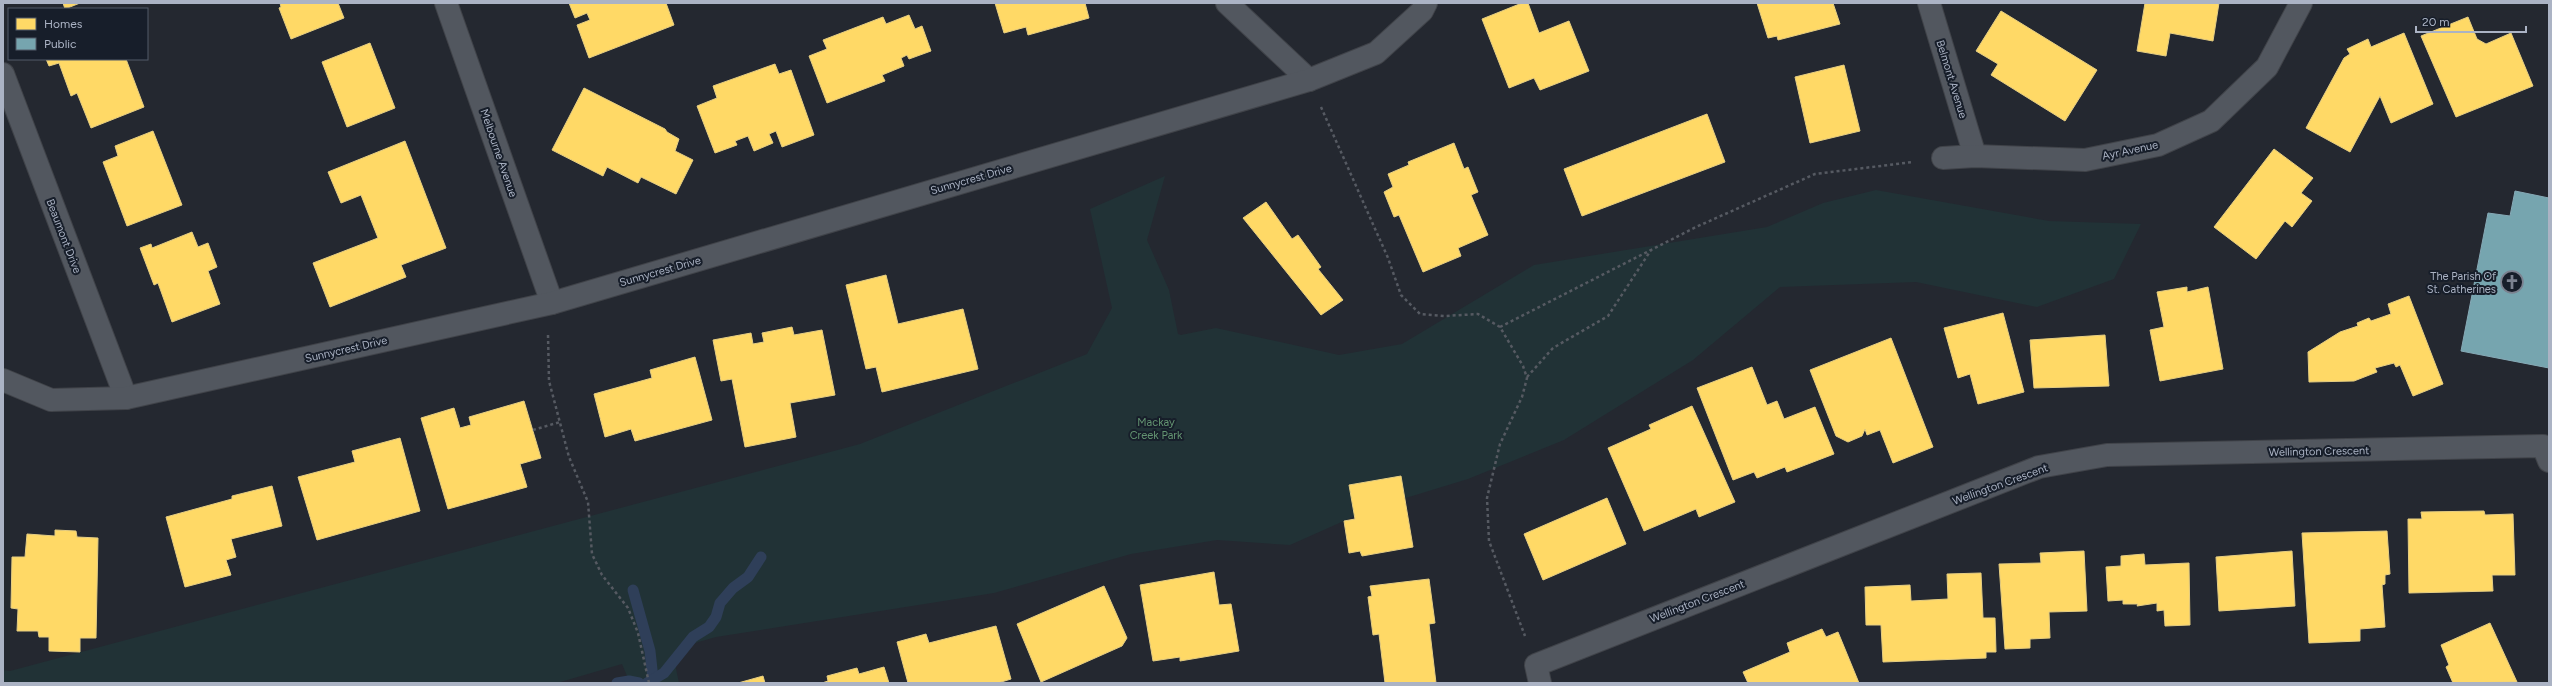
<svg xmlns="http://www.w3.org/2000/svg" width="2552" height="686" font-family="Figtree,sans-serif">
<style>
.green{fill:#213236}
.homes{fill:#ffd966;stroke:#e6ce82}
.public{fill:#76a5af;stroke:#86a9b5}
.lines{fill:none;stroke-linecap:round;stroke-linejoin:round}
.stream{stroke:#2f3f59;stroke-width:11}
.street-casing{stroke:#404349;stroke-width:24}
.path{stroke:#565a62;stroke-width:2.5;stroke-dasharray:3 3;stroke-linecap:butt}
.street{stroke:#52575f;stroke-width:22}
.labels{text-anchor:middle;stroke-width:4;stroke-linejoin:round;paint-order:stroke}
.street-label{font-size:11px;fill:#abb3c4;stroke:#171e2a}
.poi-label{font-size:11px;fill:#abb3c4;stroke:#171e2a;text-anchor:end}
.park-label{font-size:11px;fill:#639471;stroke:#171e2a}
</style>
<rect width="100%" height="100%" fill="#242830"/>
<path class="green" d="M1165 176 1147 240 1169 290 1178 334 1181 335 1216 328 1339 355 1402 344 1534 265 1767 227 1823 203 1876 190 2049 221 2141 224 2114 279 2037 307 1916 282 1780 287 1693 360 1564 440 1468 479 1373 508 1290 545 1217 540 1131 554 994 593 716 637 677 648 674 659 679 683H630L622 664 557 683H3V670L10 671 860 444 1087 354 1112 308 1090 209Z"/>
<g class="homes">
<path d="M63 3H80L65 9Z"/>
<path d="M280 3H338L344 18 291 39 279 8 281 7Z"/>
<path d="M569 3H666L674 25 589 58 577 25 590 20 587 13 575 18Z"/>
<path d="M995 3H1085L1089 18 1028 35 1026 27 1004 33Z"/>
<path d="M1522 3H1528L1539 33 1569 21 1589 71 1540 90 1534 78 1509 88 1482 19Z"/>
<path d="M1757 3H1833L1840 24 1778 40 1777 36 1768 38Z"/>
<path d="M2145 3H2219L2213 41 2170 33 2166 56 2137 51Z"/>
<path d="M2001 11 2097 70 2065 121 1991 75 1998 64 1976 51Z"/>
<path d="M909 15 915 29 922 26 931 51 909 59 907 55 901 58 904 66 882 75 885 81 827 103 809 56 827 49 823 40 883 17 886 24Z"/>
<path d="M2468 17 2477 39 2486 44 2511 33 2533 86 2456 117 2421 36Z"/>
<path d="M2404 33 2433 104 2391 123 2380 96 2350 152 2306 128 2344 58 2350 54 2347 49 2368 39 2371 47Z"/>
<path d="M370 43 395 108 347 127 322 62Z"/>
<path d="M46 59H126L144 107 91 128 77 93 71 96 59 63 49 66Z"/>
<path d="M775 64 779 74 791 70 814 135 782 147 776 131 769 134 773 143 754 151 748 136 735 141 737 145 715 153 697 106 717 98 713 86Z"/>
<path d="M1844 65 1860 131 1810 143 1795 77Z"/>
<path d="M584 88 665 129 667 132 679 139 675 151 693 160 676 194 641 177 638 183 607 167 603 176 552 150Z"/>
<path d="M1707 114 1725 162 1582 216 1564 169Z"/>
<path d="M153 131 182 205 127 226 103 162 118 156 115 146Z"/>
<path d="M405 141 446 248 401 265 406 277 330 307 313 263 378 238 361 195 341 203 328 172Z"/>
<path d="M1454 143 1464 169 1468 167 1478 192 1471 195 1488 235 1458 248 1461 256 1423 272 1399 215 1394 217 1384 192 1393 187 1388 174 1409 165 1408 162Z"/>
<path d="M2274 149 2313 178 2301 193 2312 201 2292 227 2285 221 2256 259 2214 227Z"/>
<path d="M1266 202 1292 239 1298 235 1321 267 1318 269 1343 300 1321 315 1243 218Z"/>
<path d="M192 232 198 247 208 243 217 267 208 271 220 304 172 322 158 283 154 285 140 248 151 244 152 248Z"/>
<path d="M886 275 898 324 963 309 978 369 882 392 876 367 866 369 846 285Z"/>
<path d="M2187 287V292L2208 287 2223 369 2160 381 2150 330 2164 327 2157 292Z"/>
<path d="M2409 296 2443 384 2413 396 2400 365 2396 367 2394 363 2375 368 2377 372 2354 381 2309 382 2308 352 2340 332 2358 326 2357 323 2369 318 2371 321 2391 314 2388 304Z"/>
<path d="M2003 313 2024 392 1978 404 1970 374 1958 378 1944 328Z"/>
<path d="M792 327 794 335 822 330 835 395 790 403 796 437 745 447 732 379 721 381 713 340 751 333 753 344 764 342 762 333Z"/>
<path d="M2105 335 2109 386 2034 388 2030 340Z"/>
<path d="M1891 338 1933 447 1893 463 1880 430 1867 435 1865 429 1862 436 1848 442 1836 436 1810 370Z"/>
<path d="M695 357 712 420 635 441 631 429 605 437 594 394 652 378 650 370Z"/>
<path d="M1752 367 1767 405 1777 401 1784 419 1815 407 1834 454 1787 472 1785 467 1757 478 1754 472 1733 480 1697 388Z"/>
<path d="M524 401 541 458 520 464 527 487 448 509 421 418 454 408 460 428 471 425 469 417Z"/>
<path d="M1692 406 1735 502 1699 517 1696 509 1644 531 1608 448 1651 429 1649 425Z"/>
<path d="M400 438 420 511 317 540 298 477 355 462 352 451Z"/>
<path d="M1401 476 1413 547 1362 556 1360 551 1349 553 1344 521 1355 519 1349 485Z"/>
<path d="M272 486 282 526 231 539 236 557 226 560 231 575 185 587 166 517 232 499V496Z"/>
<path d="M1607 498 1626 544 1543 580 1524 534Z"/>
<path d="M2484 511 2485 515 2513 514 2515 575H2492L2493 591 2409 593 2408 519H2422L2421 512Z"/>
<path d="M55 530 76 531 77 537 98 538 96 638H80V652L49 651V637H39L38 631H17L18 609 11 608 12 557H25L27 534 55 536Z"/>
<path d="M2387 531 2390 574 2385 575V584L2382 585 2385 627 2360 629V641L2309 643 2302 533Z"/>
<path d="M2084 551 2087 611 2049 612 2050 638 2030 639V648L2005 649 1999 564 2041 563 2040 553Z"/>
<path d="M2292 551 2295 606 2219 611 2216 557Z"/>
<path d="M2144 554 2145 565 2189 563 2190 625 2165 626 2164 610 2157 611V603L2137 606 2138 604H2123V600L2108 601 2106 567 2121 566V556Z"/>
<path d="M1214 572 1219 605 1231 604 1239 651 1180 661V657L1153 661 1140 585Z"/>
<path d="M1981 573 1983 618H1995L1996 652H1986V658L1883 662 1881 625H1866L1865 587 1910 585 1911 601 1948 599 1947 574Z"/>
<path d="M1429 579 1435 623 1429 624 1436 683H1385L1379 634 1373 635 1368 597 1372 596 1370 586Z"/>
<path d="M1104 586 1127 638 1122 646 1041 682 1017 624Z"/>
<path d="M2490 623 2517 682 2453 683 2446 667 2449 665 2441 645Z"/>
<path d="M996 626 1011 679 998 683H908L897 642 926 634 929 643Z"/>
<path d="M1822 629 1826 637 1838 632 1859 683H1748L1743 672 1790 652 1787 643Z"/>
<path d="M884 667 889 683H822L828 681 827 676 857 668 859 674Z"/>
<path d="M763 676 765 683H738Z"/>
</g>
<path class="public" d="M2515 191 2549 198V368L2461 351 2488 213 2510 216Z"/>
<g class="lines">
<g class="stream">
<path d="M633 590 650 651 653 679"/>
<path d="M617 683 629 681 639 683"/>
<path d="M647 683 664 673 693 637 709 627 716 617 720 603 733 588 748 577 761 557"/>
</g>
<g class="street-casing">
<g id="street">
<path d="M446 3 552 303"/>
<path d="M1227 3 1309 80"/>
<path d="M1929 3 1975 156"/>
<path d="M3 74 126 398"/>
<path d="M1943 158 1975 156 2085 160 2158 145 2211 121 2267 67 2301 3"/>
<path d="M3 380 51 400 126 398 552 303 1309 80 1376 53 1422 11 1426 3"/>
<path d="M1540 683 1536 665 2039 467 2107 455 2543 446 2549 461"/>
</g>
</g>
<g class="path">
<path d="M1321 107 1388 258 1401 295 1420 314 1445 316 1478 314 1500 327 1523 366 1527 378 1522 397 1500 444 1487 498 1489 541 1525 636"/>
<path d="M1500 327 1696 227 1815 174 1913 162"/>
<path d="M548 335 549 381 569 457 588 502 592 554 602 575 628 608 638 633 649 683"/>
<path d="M1527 377 1553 348 1608 316 1651 250"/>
<path d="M533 430 560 422"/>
</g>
<use href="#street" class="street"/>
</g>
<defs>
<g id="church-ring" transform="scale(1.15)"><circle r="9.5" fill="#171e2a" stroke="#7c8290" stroke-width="1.5"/><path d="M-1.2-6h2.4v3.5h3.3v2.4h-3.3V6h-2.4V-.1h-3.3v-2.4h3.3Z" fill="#7c8290"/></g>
</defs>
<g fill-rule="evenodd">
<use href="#church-ring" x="2512" y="282"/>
</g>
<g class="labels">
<g class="street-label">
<text transform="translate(1952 79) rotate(73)" y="4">Belmont Avenue</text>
<text transform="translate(2130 150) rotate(-12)" y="4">Ayr Avenue</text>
<text transform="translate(499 153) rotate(71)" y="4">Melbourne Avenue</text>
<text transform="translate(971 179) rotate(-16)" y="4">Sunnycrest Drive</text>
<text transform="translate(64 236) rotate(69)" y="4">Beaumont Drive</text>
<text transform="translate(660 271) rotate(-16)" y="4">Sunnycrest Drive</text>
<text transform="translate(346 349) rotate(-13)" y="4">Sunnycrest Drive</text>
<text transform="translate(2319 451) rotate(-1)" y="4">Wellington Crescent</text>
<text transform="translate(2000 484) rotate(-20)" y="4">Wellington Crescent</text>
<text transform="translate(1697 601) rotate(-21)" y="4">Wellington Crescent</text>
</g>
<g class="poi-label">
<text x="2496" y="280">The Parish Of<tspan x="2496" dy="13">St. Catherines</tspan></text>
</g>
<g class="park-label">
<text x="1156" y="426">Mackay<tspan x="1156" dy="13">Creek Park</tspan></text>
</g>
</g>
<rect width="2552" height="686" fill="none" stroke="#abb3c4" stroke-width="8"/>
<rect x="8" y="8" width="140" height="52" fill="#171e2a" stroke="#525a68"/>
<rect x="16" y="18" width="20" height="12" fill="#ffd966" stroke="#525a68"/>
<text x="44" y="28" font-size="12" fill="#abb3c4">Homes</text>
<rect x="16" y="38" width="20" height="12" fill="#76a5af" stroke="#525a68"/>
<text x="44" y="48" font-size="12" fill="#abb3c4">Public</text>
<path d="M2416 26v6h110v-6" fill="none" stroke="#abb3c4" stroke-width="2"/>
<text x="2422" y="26" font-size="12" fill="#abb3c4" stroke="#171e2a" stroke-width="3" paint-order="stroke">20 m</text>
</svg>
